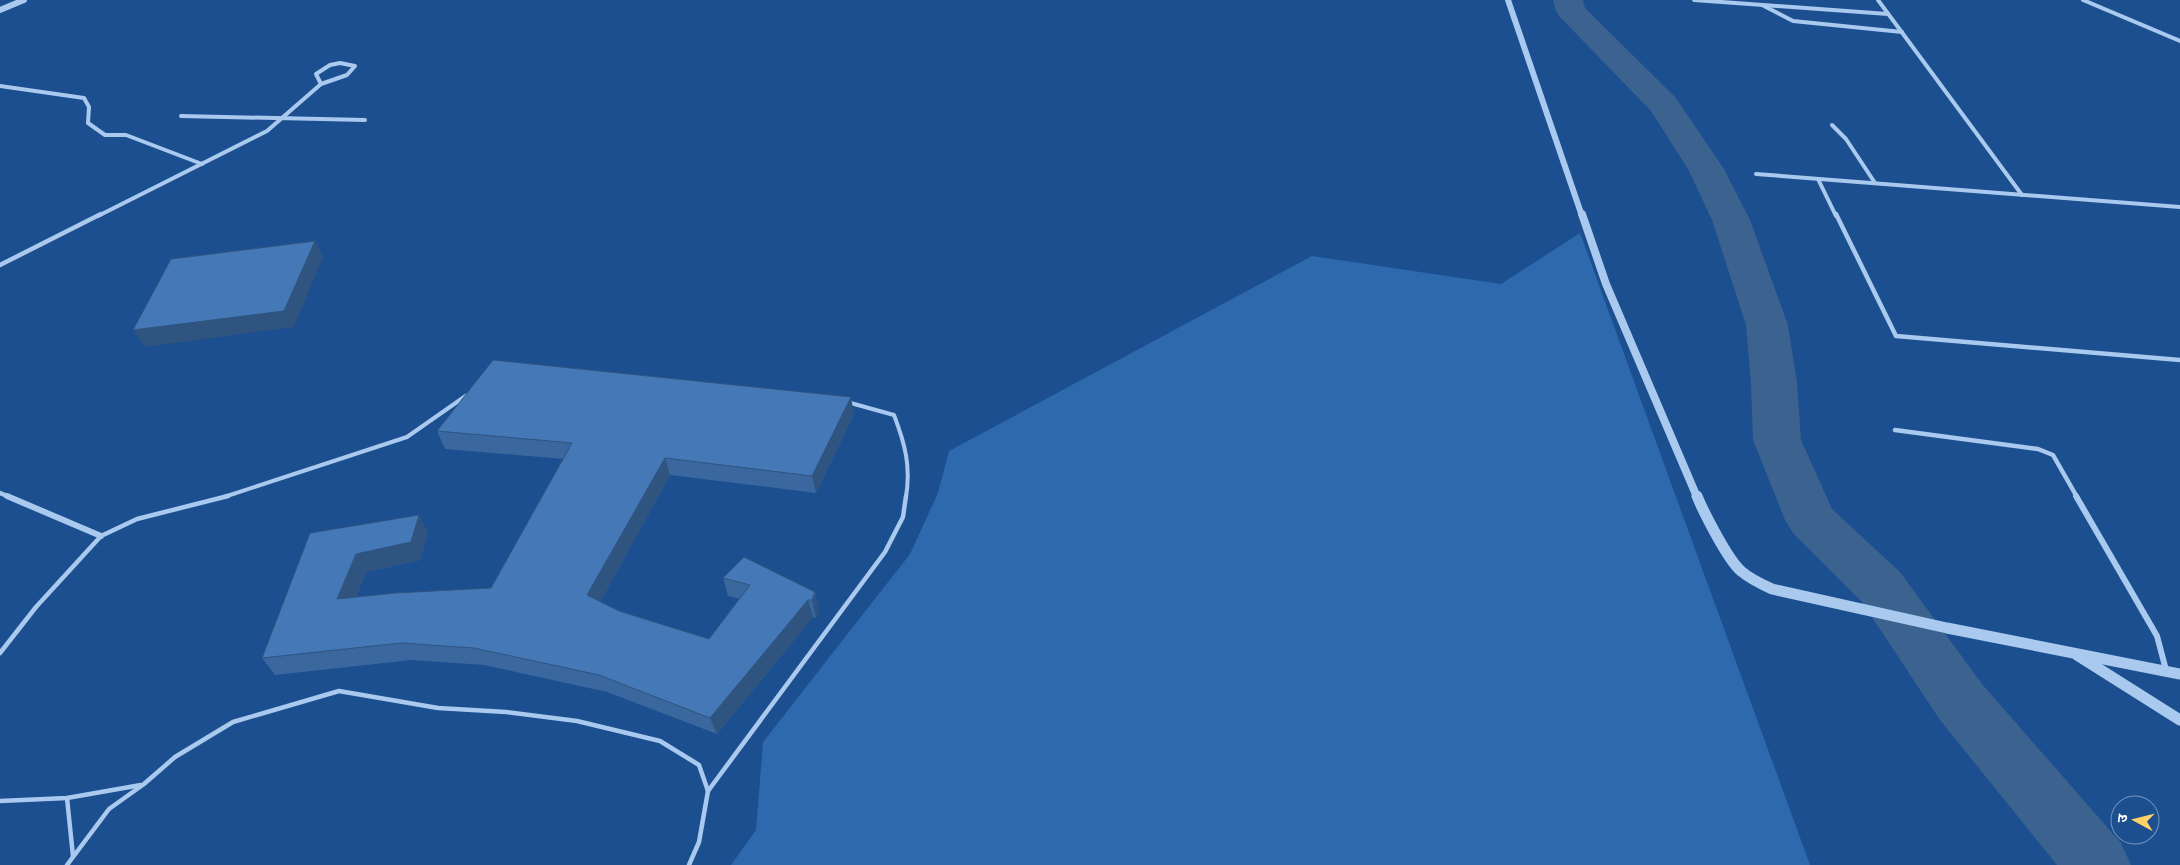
<svg xmlns="http://www.w3.org/2000/svg" width="2180" height="865" font-family="Figtree,'Noto Sans Devanagari',sans-serif">
<style>
.green{fill:#2e69ad}
.lines{fill:none;stroke-linecap:round;stroke-linejoin:round}
.river{fill:#3c6290;fill-rule:evenodd}
.service-far1{stroke:#a9c9ee;stroke-width:4}
.service{stroke:#a9c9ee;stroke-width:4.5}
.minor-far2{stroke:#a9c9ee;stroke-width:4}
.minor-far1{stroke:#a9c9ee;stroke-width:4.5}
.minor{stroke:#a9c9ee;stroke-width:6}
.tertiary-far2{stroke:#a9c9ee;stroke-width:6}
.tertiary-far1{stroke:#a9c9ee;stroke-width:8}
.tertiary{stroke:#a9c9ee;stroke-width:11}
.wall{fill:#3a679d}
.shaded-wall{fill:#305480}
.building{fill:#4478b7;stroke:#305480}
</style>
<rect width="100%" height="100%" fill="#1b4f8f"/>
<path class="green" d="M1580 233 1810 865H731L756 830 763 742 910 554 938 493 949 451 1312 256 1501 284Z"/>
<g class="lines">
<path class="river" d="M1553 0H1583L1585 8 1676 98 1724 169 1750 220 1788 325 1797 383 1801 440 1832 509 1900 572 1982 684 2121 843 2131 865H2057L1940 720 1862 602 1793 533 1785 520 1753 440 1751 383 1746 325 1712 220 1688 169 1651 111 1560 17 1556 11Z"/>
<g class="service-far1">
<path d="M847 402 894 415C905 444 911 466 906 497"/>
<path d="M224 497 407 437 467 395"/>
</g>
<g class="service">
<path d="M0 653 36 607 101 536 137 519 228 496"/>
<path d="M708 791 885 552 903 517 906 496"/>
<path d="M67 798 73 856"/>
<path d="M0 801 67 798 141 785"/>
<path d="M67 865 109 809 144 784 175 757 233 722 339 691 438 708 506 712 577 721 660 741 699 765 708 791 699 842 689 865"/>
</g>
<g class="minor-far2">
<path d="M1694 0 1888 14"/>
<path d="M1878 0 2022 195"/>
<path d="M2083 0 2180 41"/>
<path d="M1764 6 1793 21 1902 32"/>
<path d="M340 63 355 66 347 75 321 84 316 74 330 65Z"/>
<path d="M0 86 84 98 89 107 88 123 105 135H126L202 164"/>
<path d="M181 116 365 120"/>
<path d="M1832 125 1846 139 1875 183"/>
<path d="M1756 174 2180 207"/>
<path d="M1818 179 1836 216"/>
<path d="M98 216 267 131 321 84"/>
</g>
<g class="minor-far1">
<path d="M1836 214 1896 336 2180 360"/>
<path d="M0 265 101 214"/>
<path d="M1895 430 2038 449 2053 455 2077 497"/>
<path d="M0 493 10 497"/>
</g>
<g class="minor">
<path d="M7 496 101 536"/>
<path d="M2076 496 2157 636 2166 670"/>
</g>
<g class="tertiary-far2">
<path d="M1508 0 1582 216"/>
<path d="M0 10 24 0"/>
</g>
<path class="tertiary-far1" d="M1582 214 1606 284 1697 497"/>
<g class="tertiary">
<path d="M1697 496C1704 513 1728 560 1741 571 1750 579 1761 584 1772 589L1947 628 2180 674"/>
<path d="M2077 655 2180 720"/>
</g>
</g>
<path class="wall" d="M854 414 816 493 670 475 600 602 619 611 709 639 740 599 728 596 723 578 815 592 819 609 816 618 813 617 717 734 607 692 484 665 412 660 275 675 262 658 310 533 428 532 420 560 366 572 356 597 491 588 563 459 445 449 437 431Z"/>
<g class="shaded-wall">
<path d="M315 241 323 257 294 327 145 347 133 330Z"/>
<path d="M851 397 854 414 816 493 812 476Z"/>
<path d="M665 458 670 475 594 613 587 595Z"/>
<path d="M419 515 428 532 420 560 366 572 348 617 337 599 356 554Z"/>
<path d="M815 592 819 609 816 618 812 600Z"/>
<path d="M808 600 813 617 717 734 710 718Z"/>
</g>
<g class="building">
<path d="M315 241 284 311 133 330 171 259Z"/>
<path d="M493 360 851 397 812 476 665 458 587 595 619 611 709 639 750 585 723 578 744 557 815 592 812 600H808L710 718 599 675 474 648 401 643 262 658 310 533 419 515 411 542 356 554 337 599 395 593 491 588 572 443 437 431Z"/>
</g>
<g transform="translate(2135 820) rotate(277)"><circle r="24" fill="#1b4f8f" stroke="#7695bc"/>
<path d="M0-4L9 19L0 12L-9 19Z" fill="#ffd166"/>
<text y="-8" font-size="14" font-weight="bold" text-anchor="middle" fill="#ffffff">उ</text>
</g>
</svg>
